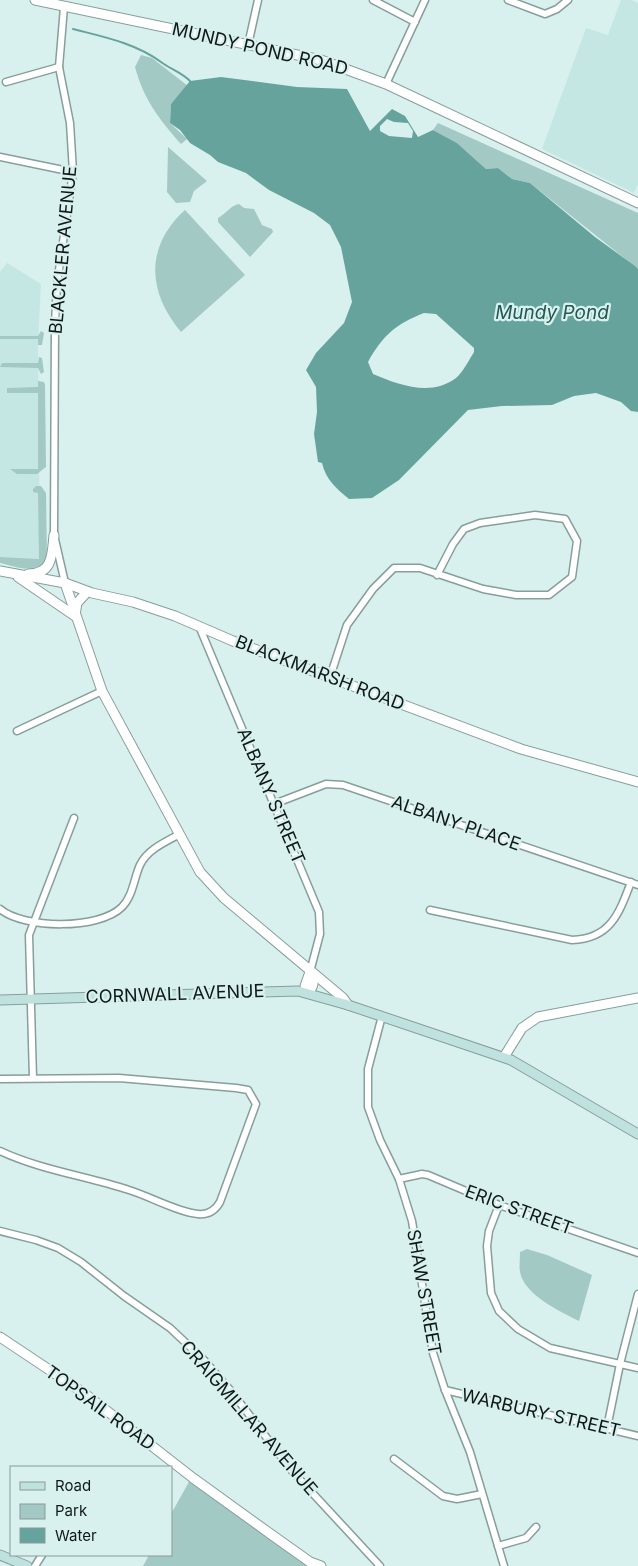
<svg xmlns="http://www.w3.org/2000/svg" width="638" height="1566" font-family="Inter,sans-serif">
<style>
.built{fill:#c4e7e3}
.green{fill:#a3c9c5}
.water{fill:#66a39d;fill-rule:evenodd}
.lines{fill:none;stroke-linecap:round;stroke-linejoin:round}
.stream{stroke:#66a39d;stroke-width:2}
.minor-casing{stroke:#879e9b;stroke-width:9}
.tertiary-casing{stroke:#879e9b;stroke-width:11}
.secondary-casing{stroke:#879e9b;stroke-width:11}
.minor{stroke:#fff;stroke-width:6}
.tertiary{stroke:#fff;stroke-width:9}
.secondary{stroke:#bfe2df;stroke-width:9}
.labels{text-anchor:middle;stroke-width:4.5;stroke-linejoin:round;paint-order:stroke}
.street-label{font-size:18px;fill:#101918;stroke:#d8f1ee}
.water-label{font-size:19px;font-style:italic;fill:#235853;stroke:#d8f1ee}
</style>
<rect width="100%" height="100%" fill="#d8f1ee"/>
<g class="built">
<path d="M621 0H631L638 3V184L634 193 542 149 586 28 608 35Z"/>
<path d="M7 263 41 284 38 342 40 559 0 557V272Z"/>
</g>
<g class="green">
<path d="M141 55 152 58 188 86 171 104 170 123 187 139 181 144C159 119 144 100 135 67Z"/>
<path d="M438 123 638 213V269L530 183 512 179 498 168 486 169 457 143 433 130Z"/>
<path d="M168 147 207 181 194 191 190 202 176 203 167 192Z"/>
<path d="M239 204 244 208 254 209 262 225 272 229 273 232 250 257 218 222V218C226 214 231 205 239 204Z"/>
<path d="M185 210 245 275 181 332C147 292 145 246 185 210Z"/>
<path d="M41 331 44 333 42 345H38V339H0V336H38Z"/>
<path d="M39 357 42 358 44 372 41 374 38 368 0 367 2 363H38Z"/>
<path d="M38 381 44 382 45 385 46 467 37 474H17L10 469H38V393H7V388L38 387Z"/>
<path d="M36 486H41L46 493 47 559C35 575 17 567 0 563V557L39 559 38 493 33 492V489Z"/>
<path d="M527 1249 547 1255 592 1275 579 1321C561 1312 524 1295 520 1272 519 1266 520 1259 520 1252Z"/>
<path d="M190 1480 310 1566H143L149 1555H171V1514Z"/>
</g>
<path class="water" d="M221 77 297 87 347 89 370 131 392 109 405 116 418 137 433 130 457 143 486 169 498 168 512 179 530 183 595 237 635 266 638 269V412L631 411 621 402 596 393 574 396 552 405 502 406 468 410 399 480 372 498 349 499C336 488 326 480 322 463L318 462 314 434 317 412 316 387 306 370 316 353 344 323 352 302 341 247 330 225 314 213 269 190 246 173 218 162 210 155 190 143 180 130 170 123 171 104 190 81ZM387 119 394 122 408 123 413 131 412 138 389 136 380 131V126ZM424 313 436 314 474 348V352C469 360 463 372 456 378 431 397 399 385 373 374L368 362C383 335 396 324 424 313Z"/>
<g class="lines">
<path class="stream" d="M73 29C104 37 135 43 161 62 170 69 181 72 190 81"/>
<g class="minor-casing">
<g id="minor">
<path d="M373 0 415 22"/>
<path d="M508 0 545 14 557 9 568 0"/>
<path d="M64 7 59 67 70 123 73 172 57 284 55 324 54 535 65 583"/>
<path d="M248 45 258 0"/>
<path d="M6 82 59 67"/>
<path d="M386 84 425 0"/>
<path d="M0 157 73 172"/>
<path d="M199 626 319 912 320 934 310 972"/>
<path d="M330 677 347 625 373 589 394 568H420L483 589 516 595H549L572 577 577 541 565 519 535 515 480 523 464 529 453 544 437 575"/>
<path d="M17 731 102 691"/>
<path d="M274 804 326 784 343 785 638 885"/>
<path d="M0 909C24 929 99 930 122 907 133 896 134 878 140 865 147 850 165 842 178 835"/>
<path d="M430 910 572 940C610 939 619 914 631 882"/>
<path d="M382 1016 368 1069V1107L380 1140 399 1179 412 1221 433 1353 445 1390 470 1452 504 1566"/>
<path d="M33 1078 29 935 74 818"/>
<path d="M0 1079 119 1078 236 1088 248 1090 256 1104 220 1202C215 1211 208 1215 198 1214 177 1212 149 1196 129 1190 86 1176 41 1170 0 1151"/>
<path d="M399 1179 422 1174 428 1175 499 1205 638 1253"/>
<path d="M499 1205 489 1231 487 1246 491 1293 499 1311 518 1329 550 1348 638 1368"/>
<path d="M0 1231 36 1240 58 1248 81 1262 124 1296 170 1328 204 1360 231 1391 292 1471 380 1566"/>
<path d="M445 1390 638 1436"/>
<path d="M607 1428 620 1364 638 1294"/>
<path d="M394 1459 443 1496 457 1499 482 1494"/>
<path d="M498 1546 526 1538 536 1527"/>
<path d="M35 1566 42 1555"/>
</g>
</g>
<g class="tertiary-casing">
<g id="tertiary">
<path d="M35 0 321 60 386 84 638 203"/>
<path d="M0 571 65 583 92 593 133 602 175 616 233 641 521 749 638 782"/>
<path d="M28 574C53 574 52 555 54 535"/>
<path d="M18 577 75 616"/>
<path d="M65 583 102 691 200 872 224 898 343 998 348 1005"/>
<path d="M75 615 77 603 87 592"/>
<path d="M310 972C315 981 314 986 308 993L305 986Z"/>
<path d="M504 1057 522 1028 538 1017 638 998"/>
<path d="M0 1337 84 1393 193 1478 272 1535 310 1562 321 1566"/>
</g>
</g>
<g class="secondary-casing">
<g id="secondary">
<path d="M0 1000 298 991 348 1005 511 1060 638 1134"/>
<path d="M0 1555 27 1566"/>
</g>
</g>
<use href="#minor" class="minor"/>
<use href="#tertiary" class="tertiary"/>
<use href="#secondary" class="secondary"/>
</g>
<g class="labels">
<g class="street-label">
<text transform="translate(260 49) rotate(13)" y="6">MUNDY POND ROAD</text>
<text transform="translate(63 250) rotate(-85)" y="6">BLACKLER AVENUE</text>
<text transform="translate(320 673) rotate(21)" y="6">BLACKMARSH ROAD</text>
<text transform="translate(271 796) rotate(67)" y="6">ALBANY STREET</text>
<text transform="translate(456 823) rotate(19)" y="6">ALBANY PLACE</text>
<text transform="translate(175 994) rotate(-2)" y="6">CORNWALL AVENUE</text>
<text transform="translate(519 1210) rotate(20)" y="6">ERIC STREET</text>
<text transform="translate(424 1292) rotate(80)" y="6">SHAW STREET</text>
<text transform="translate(100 1408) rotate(36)" y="6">TOPSAIL ROAD</text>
<text transform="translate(541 1413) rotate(13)" y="6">WARBURY STREET</text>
<text transform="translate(249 1418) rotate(49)" y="6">CRAIGMILLAR AVENUE</text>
</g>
<g class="water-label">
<text x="552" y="319">Mundy Pond</text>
</g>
</g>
<rect x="10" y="1466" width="162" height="90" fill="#d8f1ee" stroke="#889b98"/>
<rect x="20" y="1482" width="25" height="8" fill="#bfe2df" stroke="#889b98"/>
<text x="55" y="1491" font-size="15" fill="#101918">Road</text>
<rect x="20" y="1504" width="25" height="15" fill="#a3c9c5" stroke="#889b98"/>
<text x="55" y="1516" font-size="15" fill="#101918">Park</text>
<rect x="20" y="1528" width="25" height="15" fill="#66a39d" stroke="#889b98"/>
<text x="55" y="1541" font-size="15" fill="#101918">Water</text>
</svg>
